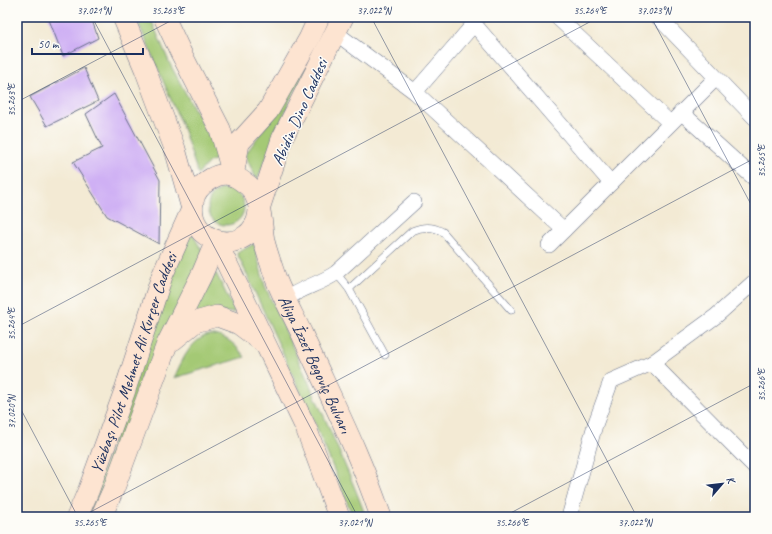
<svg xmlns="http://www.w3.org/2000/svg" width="772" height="534" font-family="Caveat,sans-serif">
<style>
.green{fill:#a4c974;stroke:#607c69}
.building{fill:#cfb0f4}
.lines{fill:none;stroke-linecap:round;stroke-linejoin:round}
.service-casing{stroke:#677087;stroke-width:8}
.minor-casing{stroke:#677087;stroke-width:16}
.secondary-casing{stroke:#677087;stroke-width:22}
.service{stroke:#fff;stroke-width:7}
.minor{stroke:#fff;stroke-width:15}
.secondary{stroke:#fde4d1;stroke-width:21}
.ticks{fill:none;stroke:#1b2f5e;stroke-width:1;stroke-opacity:0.45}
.labels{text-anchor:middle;stroke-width:3;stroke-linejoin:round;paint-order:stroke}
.street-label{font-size:17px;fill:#1b2f5e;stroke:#fdfcf7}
.neatline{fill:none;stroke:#1b2f5e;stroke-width:1.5}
.ticks-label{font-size:10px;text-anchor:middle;fill:#1b2f5e}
</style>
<rect width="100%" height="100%" fill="#fdfcf7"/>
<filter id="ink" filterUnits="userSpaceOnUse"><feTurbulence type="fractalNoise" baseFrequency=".025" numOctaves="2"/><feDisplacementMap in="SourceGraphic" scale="8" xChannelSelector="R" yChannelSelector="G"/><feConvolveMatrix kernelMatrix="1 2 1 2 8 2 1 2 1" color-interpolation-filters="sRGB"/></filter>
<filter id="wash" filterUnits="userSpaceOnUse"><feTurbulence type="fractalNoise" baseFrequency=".012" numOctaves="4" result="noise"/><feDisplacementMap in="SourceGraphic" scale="16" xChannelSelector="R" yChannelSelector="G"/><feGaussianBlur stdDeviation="0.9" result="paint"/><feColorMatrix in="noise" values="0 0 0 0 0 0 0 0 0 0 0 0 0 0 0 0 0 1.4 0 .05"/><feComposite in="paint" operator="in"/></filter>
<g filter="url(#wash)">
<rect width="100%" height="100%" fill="#f3ead4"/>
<g class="green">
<path d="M136 17H150L170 64 220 157 209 162 198 174 183 128Z"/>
<path d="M330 17H334L290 100 257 180 245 155 286 98 317 45Z"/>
<circle cx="226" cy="207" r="18"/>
<path d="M192 232 198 244 206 254 91 517H86L174 271Z"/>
<path d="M254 244 265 286 327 423 356 491 366 517H353L317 428 237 253Z"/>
<path d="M216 273 235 312 192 314Z"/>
<path d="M215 335C231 339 235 345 245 357L174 378C181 363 188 345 203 337 206 335 211 335 215 335Z"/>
</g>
<g id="blocks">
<g class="building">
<path d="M48 17H91L98 38 63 56Z"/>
<path d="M84 68 98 101 47 126 30 97Z"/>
<path d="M114 94 160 180 159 244 107 216 73 162 102 148 86 114Z"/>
</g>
</g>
</g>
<g filter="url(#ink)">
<use href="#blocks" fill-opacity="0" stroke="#677087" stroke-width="1"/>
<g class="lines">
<g class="service-casing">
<g id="service">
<path d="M336 273 349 289 385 355"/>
<path d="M349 289 412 231C423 226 433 226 443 232L511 310"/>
</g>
</g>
<g class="minor-casing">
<g id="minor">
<path d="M557 17 670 123"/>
<path d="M658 17 755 118"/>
<path d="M336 33 415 92 564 230"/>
<path d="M415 92 474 24 611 183"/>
<path d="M681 112 755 179"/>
<path d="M549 245 716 78"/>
<path d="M286 299C301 288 320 284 336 273L414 202"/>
<path d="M652 363 755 467"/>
<path d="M569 517 595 425 611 381 652 363 716 316 755 281"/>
</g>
</g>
<g class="secondary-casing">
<g id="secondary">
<path d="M123 17 145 69 175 149 192 209"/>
<path d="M164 17 181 53 220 129 232 171"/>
<path id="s1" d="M343 17 282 139 259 209C259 213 258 217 257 221 242 258 186 242 193 202 195 186 218 169 234 176 238 178 245 183 249 186 262 200 261 224 264 241 267 253 272 267 276 279 283 297 293 315 302 334 329 394 360 454 381 517"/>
<path d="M233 176 239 143 268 111 309 39 319 17"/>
<path d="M216 241 306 428 339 517"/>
<path d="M173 340 195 322 217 316 239 324 263 342"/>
<path id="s2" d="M77 517 89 489 124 393 162 276 192 209"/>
<path d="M101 517 114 488 167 344 202 274 216 241"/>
</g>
</g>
<use href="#service" class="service"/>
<use href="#minor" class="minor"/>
<use href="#secondary" class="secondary"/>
</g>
</g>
<path class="ticks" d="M92 17 358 517M371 17 637 517M651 17 755 212M17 102 178 17M17 327 599 17M17 402 78 517M81 517 755 158M503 517 755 383"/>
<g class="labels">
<g class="street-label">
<text transform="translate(299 112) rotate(-66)" y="6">Abidin Dino Caddesi</text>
<text dy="6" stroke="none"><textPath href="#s2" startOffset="164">Yüzbaşı Pilot Mehmet Ali Kurçer Caddesi</textPath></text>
<text dy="6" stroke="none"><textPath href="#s1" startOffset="585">Aliya İzzet Begoviç Bulvarı</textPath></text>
</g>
</g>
<rect width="772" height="534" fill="none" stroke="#fdfcf7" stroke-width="44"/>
<g transform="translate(722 484) rotate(62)" stroke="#fdfcf7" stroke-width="3" paint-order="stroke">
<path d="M0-3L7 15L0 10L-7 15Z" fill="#1b2f5e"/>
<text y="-6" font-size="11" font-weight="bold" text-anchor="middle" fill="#1b2f5e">K</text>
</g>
<path d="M32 48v6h111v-6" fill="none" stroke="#1b2f5e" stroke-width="2"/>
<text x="38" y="48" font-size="12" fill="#1b2f5e" stroke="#fdfcf7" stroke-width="3" paint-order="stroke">50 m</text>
<rect x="22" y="22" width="728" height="490" class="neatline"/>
<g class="ticks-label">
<text x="94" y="14">37.021°N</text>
<text x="168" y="14">35.263°E</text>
<text x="374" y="14">37.022°N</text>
<text x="590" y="14">35.264°E</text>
<text x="654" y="14">37.023°N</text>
<text transform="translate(11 100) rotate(-90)" y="4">35.263°E</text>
<text transform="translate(761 161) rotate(-90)" y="4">35.265°E</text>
<text transform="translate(11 324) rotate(-90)" y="4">35.264°E</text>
<text transform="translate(761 385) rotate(-90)" y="4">35.266°E</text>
<text transform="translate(11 412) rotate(-90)" y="4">37.020°N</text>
<text x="90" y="526">35.265°E</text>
<text x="355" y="526">37.021°N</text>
<text x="512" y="526">35.266°E</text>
<text x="635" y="526">37.022°N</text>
</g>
</svg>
